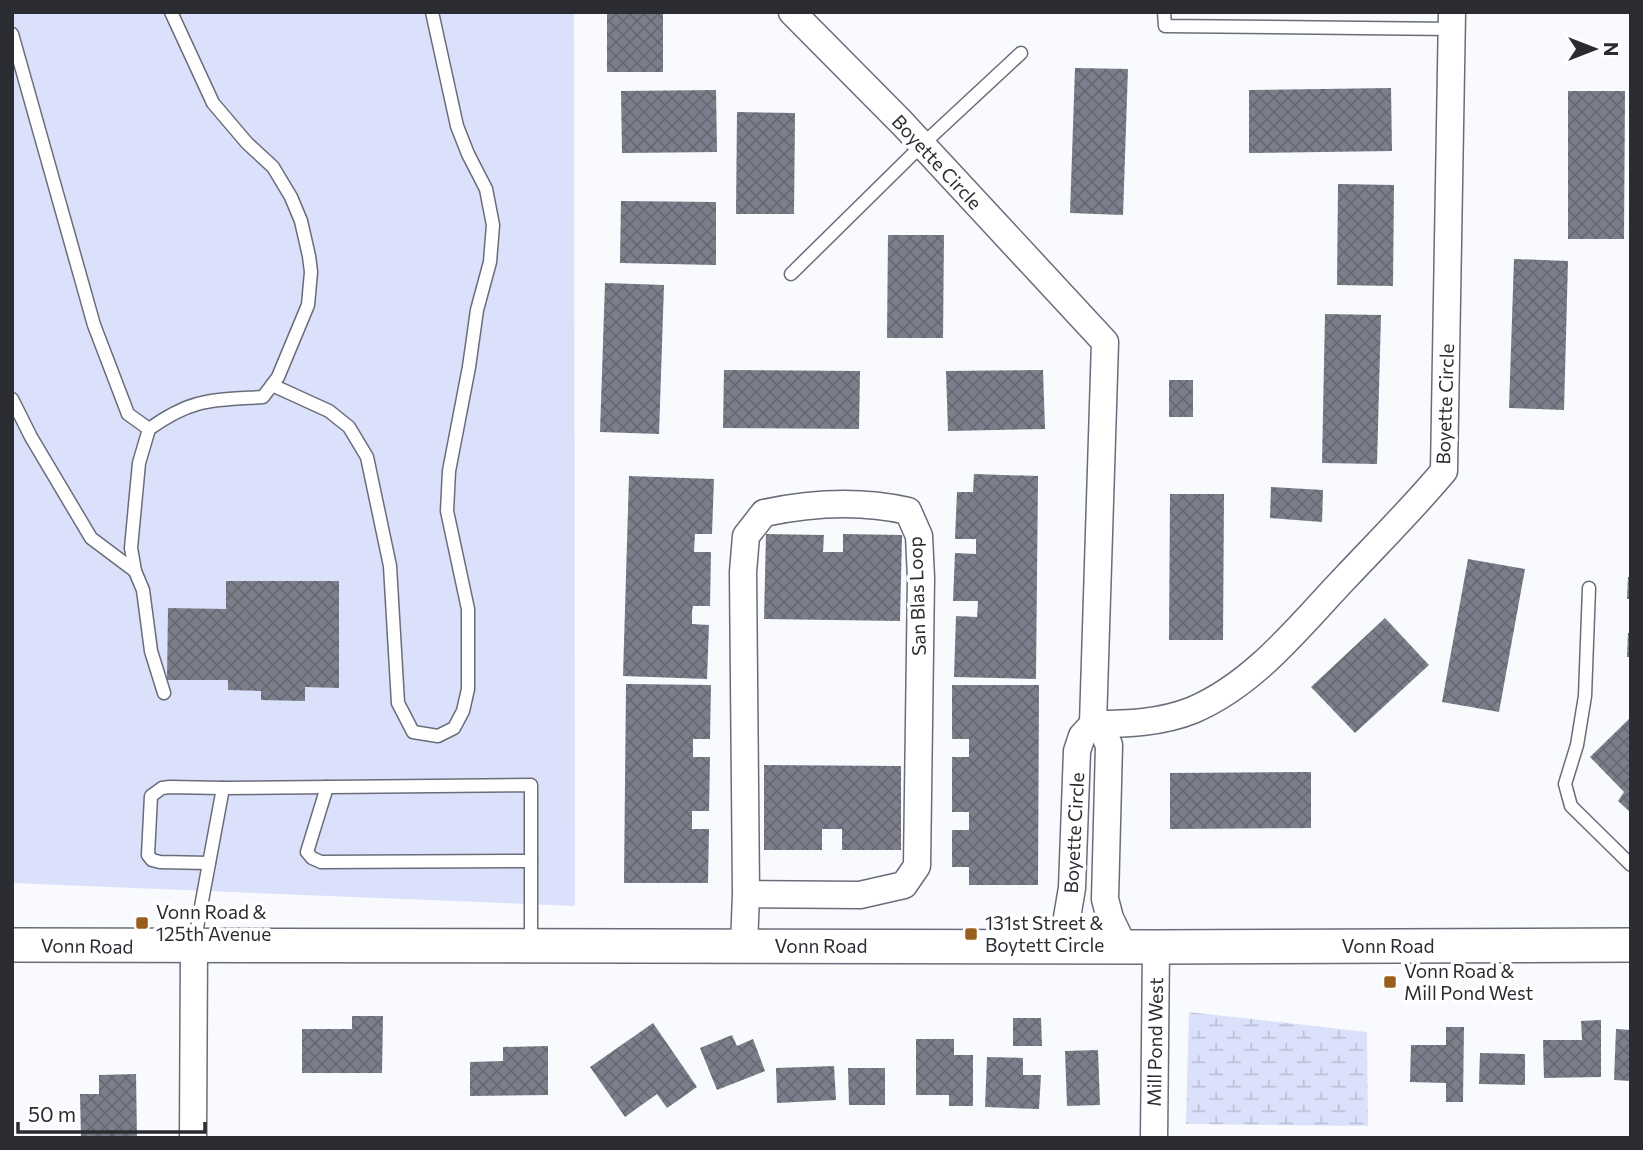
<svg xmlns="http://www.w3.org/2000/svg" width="1643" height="1150" font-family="Commissioner,sans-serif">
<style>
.grass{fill:#dbe1fb}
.wetland{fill:url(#wetland-marsh)}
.building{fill:url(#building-cross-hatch)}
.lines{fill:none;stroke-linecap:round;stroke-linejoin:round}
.service-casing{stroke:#6a6d79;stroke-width:15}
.minor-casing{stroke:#6a6d79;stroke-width:29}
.tertiary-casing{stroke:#6a6d79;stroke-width:36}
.service{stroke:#fff;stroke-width:12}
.minor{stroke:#fff;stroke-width:26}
.tertiary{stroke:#fff;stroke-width:33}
.poi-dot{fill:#985e1c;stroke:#fff;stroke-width:2.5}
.labels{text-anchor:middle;stroke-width:7;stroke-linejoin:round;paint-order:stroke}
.street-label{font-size:19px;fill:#2a2c31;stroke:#fff}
.poi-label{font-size:19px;fill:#2a2c31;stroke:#fff;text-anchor:start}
</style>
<defs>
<pattern id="wetland-marsh" width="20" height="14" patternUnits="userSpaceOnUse" patternTransform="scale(1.75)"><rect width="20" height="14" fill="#dbe1fb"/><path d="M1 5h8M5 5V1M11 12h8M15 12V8" fill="none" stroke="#bcc1d8"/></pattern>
<pattern id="building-cross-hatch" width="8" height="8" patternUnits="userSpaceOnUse" patternTransform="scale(1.75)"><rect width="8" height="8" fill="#7c7f8b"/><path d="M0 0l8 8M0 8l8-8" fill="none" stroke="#666872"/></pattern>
</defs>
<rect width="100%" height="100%" fill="#f9fafd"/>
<path class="grass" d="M12 12H574L575 906 12 883Z"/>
<path class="wetland" d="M1189 1012 1367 1032 1368 1126 1186 1124Z"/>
<g class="building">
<rect x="607" y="12" width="56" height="60"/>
<path d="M1075 68 1128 69 1123 215 1070 213Z"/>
<path d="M1391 88 1392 151 1249 153V90Z"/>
<path d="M716 90 717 152 622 153 621 91Z"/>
<path d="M1568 91H1625L1624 239H1568Z"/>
<path d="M737 112 795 113 794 214H736Z"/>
<path d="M1338 184 1394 185 1393 286 1337 285Z"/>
<path d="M621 201 716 202V265L620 263Z"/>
<path d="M888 235H944L943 338H887Z"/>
<path d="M1514 259 1568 261 1564 410 1509 408Z"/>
<path d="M605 283 664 285 659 434 600 432Z"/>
<path d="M1325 314 1381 315 1377 464 1322 463Z"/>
<path d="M724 370 860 371 859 429 723 428Z"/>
<path d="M1043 370 1045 429 948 431 946 371Z"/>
<rect x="1169" y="380" width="24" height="37"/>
<path d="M974 474 1038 476 1036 679 954 677 956 616 977 617 978 601H953L955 553 976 554V539H955L957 492H973Z"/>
<path d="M629 476 714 479 712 534H695L694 552H711L710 606H693L692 611V624L709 625 707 679 623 676Z"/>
<path d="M1271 487 1323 490 1322 522 1270 518Z"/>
<path d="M1170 494H1224L1223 640H1169Z"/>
<path d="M766 534 824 535 823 552H843V534L902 535 900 621 764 619Z"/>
<path d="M1468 559 1525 569 1499 712 1442 702Z"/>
<path d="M1628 577H1631V599H1627Z"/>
<path d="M226 581H339V688L305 687V701L261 700V691L228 690V680H167L168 608 226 609Z"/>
<path d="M1385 618 1429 665 1355 733 1311 687Z"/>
<path d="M1628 633H1631V657H1627Z"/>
<path d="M626 684 711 685 710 739H693V757H710L709 811H692V829H709L708 883H624Z"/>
<path d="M952 685H1039L1038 885H969V867H952V830H969V812H952V757H969V739H952Z"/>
<path d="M1631 717V813L1618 801 1624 792 1590 757Z"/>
<path d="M764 765 901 766V850H842V829H822V850H764Z"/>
<path d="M1311 772V828L1170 829V773Z"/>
<path d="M352 1016H383L382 1073H302V1029H352Z"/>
<path d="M1013 1018H1041L1042 1046H1013Z"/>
<path d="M1601 1020V1077L1544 1078 1543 1040H1582L1581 1021Z"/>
<path d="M653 1023 697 1087 667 1108 657 1094 625 1117 590 1067Z"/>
<path d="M1446 1027H1464L1463 1102H1446V1083L1410 1082 1411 1045H1446Z"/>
<path d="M1616 1029 1631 1030V1081L1614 1080Z"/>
<path d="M732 1035 737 1046 753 1039 765 1071 717 1090 700 1048Z"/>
<path d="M916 1039H954V1055H973V1106H949V1095H916Z"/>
<path d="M548 1046V1095L470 1096V1062L503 1061V1047Z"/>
<path d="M1098 1050 1100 1105 1067 1106 1065 1051Z"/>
<path d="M1480 1053 1525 1054V1085L1479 1084Z"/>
<path d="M987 1057 1023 1058V1075H1041L1039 1109 985 1107Z"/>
<path d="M834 1066 836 1100 777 1103 776 1068Z"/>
<path d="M848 1068H885V1105H849Z"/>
<path d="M136 1074 137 1138H81L80 1094H99V1075Z"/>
</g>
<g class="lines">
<g class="service-casing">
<g id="service">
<path d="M1164 12 1165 26 1452 29"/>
<path d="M12 34 94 325 128 414 149 429"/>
<path d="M791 274 922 145 1021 53"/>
<path d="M272 385 329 411 349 427 367 457 390 566 398 703 413 732 438 736 454 728 463 711 468 689V609L447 511 449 471 469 367 477 310 490 262 493 225 486 189 468 154 457 126 432 12"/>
<path d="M12 399 31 437 91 538 135 571"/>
<path d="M1589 588 1585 696 1577 745 1565 784 1571 806 1631 865"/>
<path d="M164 693 151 651 143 590 135 571 131 548 139 463 149 429C192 398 212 400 263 397L278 377 308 305 311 272 309 256 301 221 291 197 273 167 247 143 213 103 171 12"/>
<path d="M327 787 307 852 312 858 321 862 531 861"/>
<path d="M209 863 160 862 152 860 148 855 151 796 162 788 170 787 223 788"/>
<path d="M194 944 223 788 531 785V946"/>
</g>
</g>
<g class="minor-casing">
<g id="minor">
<path d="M792 12 902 123 1105 342 1093 724C1127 724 1161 723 1193 710 1256 683 1300 625 1346 577 1379 542 1413 508 1444 471L1452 12"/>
<path d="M744 946 746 894 743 572 746 536 764 513C811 503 860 500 908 511L919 536 921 578 917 866 904 885 860 895 746 894"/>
<path d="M1062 947 1072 888 1077 751 1082 736 1093 724 1104 734 1109 745 1105 899 1110 918 1124 947"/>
<path d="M193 1138 194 947"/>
<path d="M1154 1138 1156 947"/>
</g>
</g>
<g class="tertiary-casing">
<path id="tertiary" d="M12 945 1156 947 1631 945"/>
</g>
<use href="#service" class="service"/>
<use href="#minor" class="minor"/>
<use href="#tertiary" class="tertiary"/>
</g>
<g class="poi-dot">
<rect x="135" y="916" width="14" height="14" rx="3.5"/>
<rect x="964" y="927" width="14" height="14" rx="3.5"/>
<rect x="1383" y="975" width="14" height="14" rx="3.5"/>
</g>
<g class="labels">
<g class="street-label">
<text transform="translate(937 162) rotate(47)" y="7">Boyette Circle</text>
<text transform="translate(1445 404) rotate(-88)" y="7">Boyette Circle</text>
<text transform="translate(917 596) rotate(-92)" y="7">San Blas Loop</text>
<text transform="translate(1074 833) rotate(-87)" y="7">Boyette Circle</text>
<text transform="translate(87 946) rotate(1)" y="7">Vonn Road</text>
<text x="821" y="953">Vonn Road</text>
<text x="1388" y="953">Vonn Road</text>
<text transform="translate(1155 1042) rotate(-89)" y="7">Mill Pond West</text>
</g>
<g class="poi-label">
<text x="156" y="919">Vonn Road &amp;<tspan x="156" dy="22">125th Avenue</tspan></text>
<text x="985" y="930">131st Street &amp;<tspan x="985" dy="22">Boytett Circle</tspan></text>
<text x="1404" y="978">Vonn Road &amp;<tspan x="1404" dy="22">Mill Pond West</tspan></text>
</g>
</g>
<rect width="1643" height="1150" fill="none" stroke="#2a2c31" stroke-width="28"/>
<g transform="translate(1594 49) rotate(90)" stroke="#ffffff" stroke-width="5" paint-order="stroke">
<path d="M0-5L12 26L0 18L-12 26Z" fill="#2a2c31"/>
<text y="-10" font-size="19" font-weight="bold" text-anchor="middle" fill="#2a2c31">N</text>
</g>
<path d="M18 1122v10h187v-10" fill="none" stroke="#2a2c31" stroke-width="3.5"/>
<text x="28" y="1122" font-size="21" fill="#2a2c31" stroke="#ffffff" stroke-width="5" paint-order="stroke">50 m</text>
</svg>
